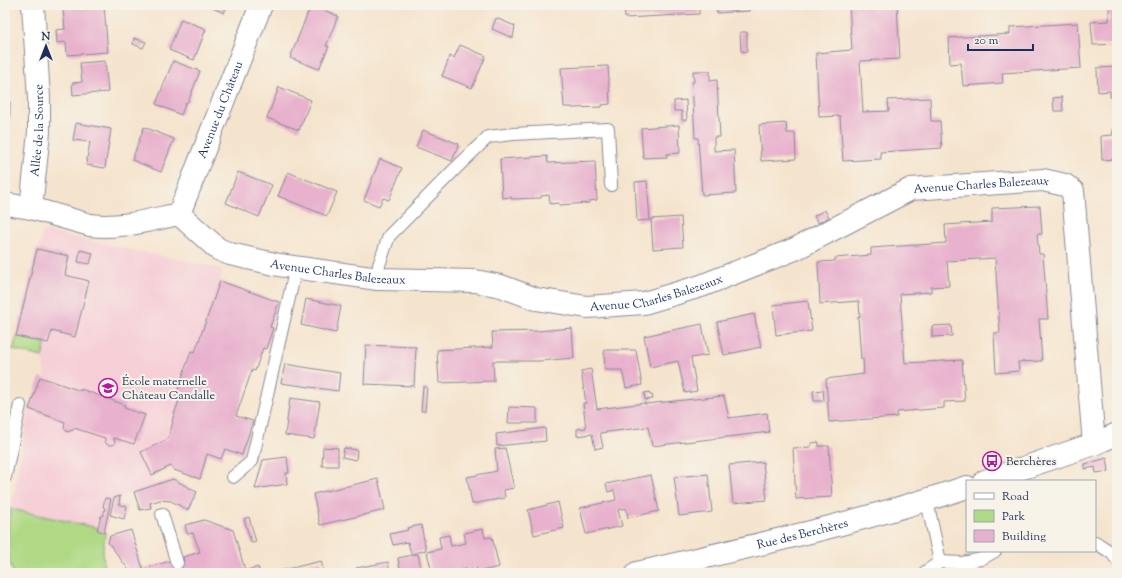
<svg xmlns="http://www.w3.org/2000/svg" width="1122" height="578" font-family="'Sorts Mill Goudy',serif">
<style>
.built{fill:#f6cfd7}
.green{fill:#afd985;stroke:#658472}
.building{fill:#e8b1cd}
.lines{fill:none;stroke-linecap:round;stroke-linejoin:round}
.service-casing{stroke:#888a96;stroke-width:14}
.minor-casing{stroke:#888a96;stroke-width:24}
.tertiary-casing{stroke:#888a96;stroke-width:24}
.service{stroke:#fff;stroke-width:12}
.minor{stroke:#fff;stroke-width:22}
.tertiary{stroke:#fff;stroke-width:22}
.labels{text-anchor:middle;stroke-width:4;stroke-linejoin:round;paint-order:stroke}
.street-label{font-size:12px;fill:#1b2f5e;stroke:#f7f3e8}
.poi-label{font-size:12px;fill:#1b2f5e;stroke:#f7f3e8;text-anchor:start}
</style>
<rect width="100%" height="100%" fill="#f7f3e8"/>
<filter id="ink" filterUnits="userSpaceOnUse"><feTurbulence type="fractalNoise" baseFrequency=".025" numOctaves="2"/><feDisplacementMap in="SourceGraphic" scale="8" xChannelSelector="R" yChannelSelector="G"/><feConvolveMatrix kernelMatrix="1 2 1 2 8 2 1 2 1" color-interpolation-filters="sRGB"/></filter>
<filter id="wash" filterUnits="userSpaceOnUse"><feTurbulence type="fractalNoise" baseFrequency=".012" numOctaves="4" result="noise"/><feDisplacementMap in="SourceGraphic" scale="16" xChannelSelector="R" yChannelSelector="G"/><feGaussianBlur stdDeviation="0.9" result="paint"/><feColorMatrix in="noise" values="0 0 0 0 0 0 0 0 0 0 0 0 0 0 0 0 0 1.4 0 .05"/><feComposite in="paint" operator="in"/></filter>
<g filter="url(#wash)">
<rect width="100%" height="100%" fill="#f5e4cd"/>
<path class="built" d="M43 231 223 269 220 281 195 352 191 351 176 396 180 397 172 421 173 422 168 439 141 452 152 475 154 485 111 499 106 533 97 530V528L11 509 29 409 40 377 46 379 42 357 46 343 16 336 37 249H38Z"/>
<g class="green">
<path d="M17 336 46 343 42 357 13 350Z"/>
<path d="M11 509 98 528 97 530 106 533 103 548 104 573H13C5 550 7 532 11 509Z"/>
</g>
<g id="blocks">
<g class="building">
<path d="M206 5H227L224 13Z"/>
<path d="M311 5 338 16 326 46H329L319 69 290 58Z"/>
<path d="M624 5H699V14L625 18Z"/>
<path d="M717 5H730L731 12 717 13Z"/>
<path d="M733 5H749V11L733 12Z"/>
<path d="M849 5H897L900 59 860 61 863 112 889 111 888 100 930 98 931 121H940L942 148 880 152 881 159 843 161 840 116 819 117 816 53 852 50Z"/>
<path d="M1109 5H1117V44L1093 45 1091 22 1109 21Z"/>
<path d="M104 6 108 52 67 55 66 42 57 43 56 30 65 29 63 9Z"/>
<path d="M496 18 515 26 513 38 492 29Z"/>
<path d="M181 19 206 29 194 60 169 50Z"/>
<path d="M1078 23 1081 68 1002 73 1003 83 963 86 961 63 950 64 949 38 1010 34V27Z"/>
<path d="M740 32H747V52L741 51Z"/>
<path d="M134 38 146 42 143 48 133 44Z"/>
<path d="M460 45 486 56 472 88 442 76 450 56 454 58Z"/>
<path d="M105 61 108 92 73 95 72 83 82 82 80 63Z"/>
<path d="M173 61 200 71 188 102H186L181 115 156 104Z"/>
<path d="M608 66 610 104 602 105V107L572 108V107H564L561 68Z"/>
<path d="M1117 67V97H1110V91L1098 92 1097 68Z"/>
<path d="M693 71H710V81L717 80 720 137H714V151L734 150 736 193 702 195 698 138H695L692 82H694Z"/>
<path d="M279 87 311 100 299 130 267 118Z"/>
<path d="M1062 97 1063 111H1054L1053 98Z"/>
<path d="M686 100 687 120H682V111H674V101Z"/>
<path d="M5 102H10L9 140 5 142Z"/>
<path d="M76 123 111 129 105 168 86 165 90 142 73 140Z"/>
<path d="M786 123 787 133H795L796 159 761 161 759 125Z"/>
<path d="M679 125 680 153 667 154V157L643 158 641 128Z"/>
<path d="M144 127 174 139 161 172 132 160Z"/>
<path d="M1117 128V159L1102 160 1101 136 1113 135 1112 129Z"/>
<path d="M423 130 459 144 452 161 416 147Z"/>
<path d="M547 156 548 163 595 161 597 200 589 201V203L559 205V203L550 204 549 195 541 196V198L511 199V197L502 198 500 159Z"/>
<path d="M380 159 402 168 389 200 383 198 379 206 364 200Z"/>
<path d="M238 172 272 185 259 217 226 203Z"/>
<path d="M288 172 337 192 327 216 278 196Z"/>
<path d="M647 181 650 220 637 221 635 182Z"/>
<path d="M1040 206 1042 234H1037L1039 254H1043L1048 319H1039L1042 361 1018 362 1019 371 996 373 994 333H1000L995 258 947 261 949 286 931 287V292L900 294 905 363 962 360 965 401 944 402V408L897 412V417L829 422 826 379 864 374 863 359H861L858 317H860L859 301 820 304 818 262 835 261V258L871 255V248L946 243 945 225 992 222V208Z"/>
<path d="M825 210 829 217 818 223 814 216Z"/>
<path d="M681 217 683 247 653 249 651 219Z"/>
<path d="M37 249 69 256 65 275 89 281 75 337 52 331 48 343 16 336Z"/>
<path d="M80 250 93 253 90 264 78 262Z"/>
<path d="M220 281 279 302 270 327 273 328 266 349 263 348 255 371 252 370 236 416 253 421 242 455 225 449 221 459 207 454 200 479 174 470 171 466 152 475 141 452 168 439 173 422 172 421 180 397 176 396 191 351 195 352Z"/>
<path d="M306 299 341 306 336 333 301 325Z"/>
<path d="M808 301 812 331 776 335 773 305Z"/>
<path d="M754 314 761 347 724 355 717 322Z"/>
<path d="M702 324 708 355 691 358 697 391 685 393 678 361 650 367 644 336Z"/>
<path d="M951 325 952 336 932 337V326Z"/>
<path d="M572 328 574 358 540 361H493L494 381 439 383 437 350 493 347 492 332 538 331Z"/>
<path d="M366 345 416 347 414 386 364 384Z"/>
<path d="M604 350H636L642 385 626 388 622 370H605Z"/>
<path d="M285 364 340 373 338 391 281 383Z"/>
<path d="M591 369 597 409 645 403V404L724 396 729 418 767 413 769 432 652 446 648 427 600 433 603 447 595 449 592 434 577 436V429L586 428 583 403H586L581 371Z"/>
<path d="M40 377 63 385 81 391V389L125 405 124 408 145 415 134 444 114 438 115 444 112 445H108L105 442V438L74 428 73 430 67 432 64 428 65 422 29 409Z"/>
<path d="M423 387H427L425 411H421Z"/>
<path d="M823 390 824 401H814L813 391Z"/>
<path d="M649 392 650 395H652L653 399 645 400 644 393Z"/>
<path d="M290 398 320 402 314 439 285 435Z"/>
<path d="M509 407 537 408V423H508Z"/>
<path d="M545 428 546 441 497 446 496 434Z"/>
<path d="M819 442V446H829L832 497 796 499 793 448 811 447V443Z"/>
<path d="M323 447 338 448V466H322Z"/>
<path d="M344 448 357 450 356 460 342 457Z"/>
<path d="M505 448 514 488 504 490 505 498 472 504 467 477 497 471 495 449Z"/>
<path d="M287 457 289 473H286L287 484 255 489 263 460Z"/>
<path d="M1107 458 1109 471 1096 473 1095 467 1085 469V464Z"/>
<path d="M763 462 767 500 733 503 729 465Z"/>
<path d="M708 474 712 512 679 516 674 477Z"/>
<path d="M651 475 659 511 628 518 626 508 618 510 622 526 586 534 580 508 616 500 614 490 608 492 606 484Z"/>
<path d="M173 479 197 492 188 510 171 501 160 500 150 503 151 508 140 510 134 492Z"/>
<path d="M378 479 385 510 320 525 313 494Z"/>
<path d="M120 496 119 505 127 506 124 519 110 515 114 498Z"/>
<path d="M105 498 111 499 104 533 97 530 101 516H103L105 508 103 507Z"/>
<path d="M558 502 564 528 534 535 528 510Z"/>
<path d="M249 517 256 542 251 543 244 519Z"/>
<path d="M204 520 233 530 246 573H131L108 542 110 536 131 530 143 569 170 561 171 564 184 561 183 557 200 552 193 533 187 534 185 525Z"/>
<path d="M421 525 426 550 411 554 408 542 393 545 390 534 408 530 407 528Z"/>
<path d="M483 529 485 538 492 537 499 567 477 572 476 567 446 573H432L427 552 441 549 439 537 449 535 451 546 466 543 464 533Z"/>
<path d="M418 554 422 573H401L398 558Z"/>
<path d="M321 561 324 573H275V572Z"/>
<path d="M388 562 390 573H357L356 568Z"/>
<path d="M258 567 260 573H249L248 570Z"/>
</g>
</g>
</g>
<g filter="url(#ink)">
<use href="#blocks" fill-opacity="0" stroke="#888a96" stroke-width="1"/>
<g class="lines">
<g class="service-casing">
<g id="service">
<path d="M378 279 379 265 389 236 455 169 488 137 513 134 608 129 611 185"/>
<path d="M5 477 20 405"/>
<path d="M233 477 252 461 296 267"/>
<path d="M927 501 940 562"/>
<path d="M162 514 177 563"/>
<path d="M1095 542 1112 553 1117 560"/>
<path d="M924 573 940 562 962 563 981 559 995 551"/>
</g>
</g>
<g class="minor-casing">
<g id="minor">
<path id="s1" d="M31 208 39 132V98L33 5"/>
<path id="s2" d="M179 214 218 249 230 254 279 265 378 279 475 281 501 286 536 299 587 307 644 303 701 286 795 249 911 189 1043 180 1065 185 1073 191 1094 444"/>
</g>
</g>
<g class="tertiary-casing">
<g id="tertiary">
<path id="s3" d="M5 204 31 208 90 225C120 229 150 220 179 214L261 5"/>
<path d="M985 481 1094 444 1117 434"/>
<path id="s4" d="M637 573C747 547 859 523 967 487"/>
</g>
</g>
<use href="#service" class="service"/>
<use href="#minor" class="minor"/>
<use href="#tertiary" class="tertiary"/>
</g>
</g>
<defs>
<g id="school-ring" transform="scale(1)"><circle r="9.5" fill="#f7f3e8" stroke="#b5179e" stroke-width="1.5"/><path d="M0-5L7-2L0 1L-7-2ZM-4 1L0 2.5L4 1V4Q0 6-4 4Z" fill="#b5179e"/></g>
<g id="bus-ring" transform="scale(1)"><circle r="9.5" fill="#f7f3e8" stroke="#b5179e" stroke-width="1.5"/><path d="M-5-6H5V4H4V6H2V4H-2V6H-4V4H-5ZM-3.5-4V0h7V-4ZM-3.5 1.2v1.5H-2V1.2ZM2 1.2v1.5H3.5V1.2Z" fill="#b5179e"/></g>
</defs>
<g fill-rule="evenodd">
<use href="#school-ring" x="108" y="388"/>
<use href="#bus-ring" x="992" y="461"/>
</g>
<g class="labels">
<g class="street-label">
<text dy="4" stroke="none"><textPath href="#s3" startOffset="290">Avenue du Château</textPath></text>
<text dy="4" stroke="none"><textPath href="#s1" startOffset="78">Allée de la Source</textPath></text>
<text dy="4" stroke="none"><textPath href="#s2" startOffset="847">Avenue Charles Balezeaux</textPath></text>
<text dy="4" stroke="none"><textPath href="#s2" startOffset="175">Avenue Charles Balezeaux</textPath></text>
<text dy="4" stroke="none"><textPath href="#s2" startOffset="499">Avenue Charles Balezeaux</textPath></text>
<text dy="4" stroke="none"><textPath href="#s4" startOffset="170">Rue des Berchères</textPath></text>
</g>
<g class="poi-label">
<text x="122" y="385">École maternelle<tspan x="122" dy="14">Château Candalle</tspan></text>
<text x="1006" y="465">Berchères</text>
</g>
</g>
<rect width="1122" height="578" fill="none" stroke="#f7f3e8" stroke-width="20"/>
<rect x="966" y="480" width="130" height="72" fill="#f7f3e8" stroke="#9fa5b1"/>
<rect x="974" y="493" width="20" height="6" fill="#ffffff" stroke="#9fa5b1"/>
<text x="1002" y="500" font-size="12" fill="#1b2f5e">Road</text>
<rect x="974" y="510" width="20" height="12" fill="#afd985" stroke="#9fa5b1"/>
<text x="1002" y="520" font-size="12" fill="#1b2f5e">Park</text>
<rect x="974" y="530" width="20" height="12" fill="#e8b1cd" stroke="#9fa5b1"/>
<text x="1002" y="540" font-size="12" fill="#1b2f5e">Building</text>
<g transform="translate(46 46)" stroke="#f7f3e8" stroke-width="3" paint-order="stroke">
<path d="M0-3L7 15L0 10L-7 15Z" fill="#1b2f5e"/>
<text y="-6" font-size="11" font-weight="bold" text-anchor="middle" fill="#1b2f5e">N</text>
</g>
<path d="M968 44v6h65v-6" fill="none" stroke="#1b2f5e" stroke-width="2"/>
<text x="974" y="44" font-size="12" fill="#1b2f5e" stroke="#f7f3e8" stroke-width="3" paint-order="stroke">20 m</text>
</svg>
